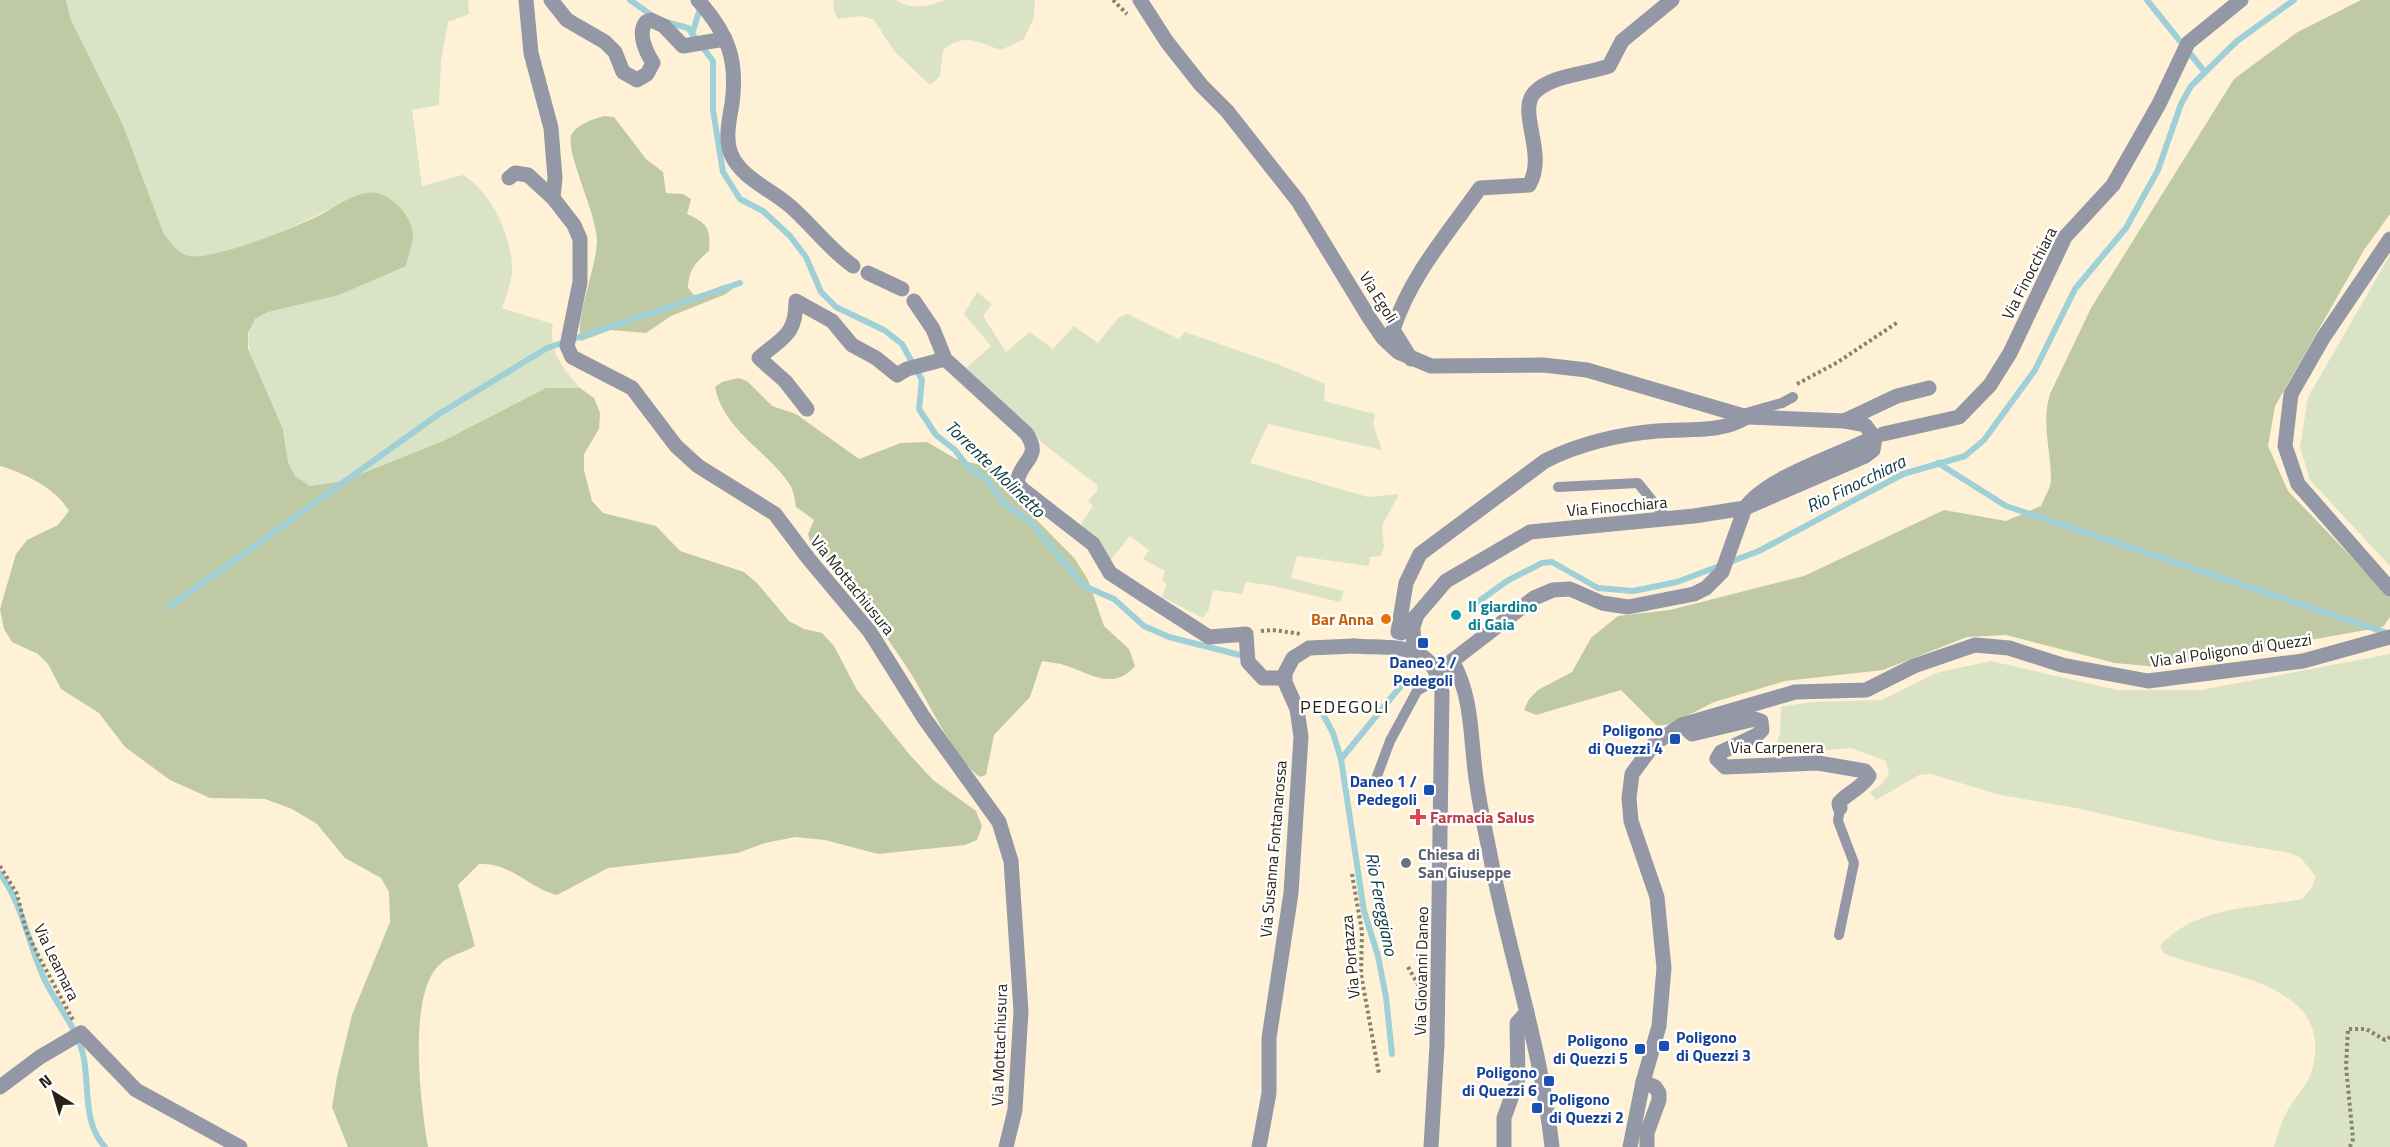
<svg xmlns="http://www.w3.org/2000/svg" width="2390" height="1147" font-family="'Titillium Web',sans-serif">
<style>
.green{fill:#dbe3c7}
.forest{fill:#bfcaa5}
.lines{fill:none;stroke-linecap:round;stroke-linejoin:round}
.stream{stroke:#a0d0d7;stroke-width:6}
.path{stroke:#8a816d;stroke-width:4;stroke-dasharray:3 3;stroke-linecap:butt}
.service{stroke:#9397a6;stroke-width:10}
.pedestrian{stroke:#9397a6;stroke-width:15}
.minor{stroke:#9397a6;stroke-width:15}
.tertiary{stroke:#9397a6;stroke-width:15}
.culture-dot{fill:#0f9aa8;stroke:#fff;stroke-width:2}
.food-dot{fill:#e8710a;stroke:#fff;stroke-width:2}
.transit-dot{fill:#1a4fb4;stroke:#fff;stroke-width:2}
.health-dot{fill:#e0444e;stroke:#fff;stroke-width:2}
.worship-dot{fill:#6b7280;stroke:#fff;stroke-width:2}
.labels{text-anchor:middle;stroke-width:5;stroke-linejoin:round;paint-order:stroke}
.street-label{font-size:16px;fill:#282215;stroke:#fff}
.culture-label{font-size:16px;font-weight:bold;fill:#0d838f;stroke:#fff;text-anchor:start}
.food-label{font-size:16px;font-weight:bold;fill:#c56008;stroke:#fff;text-anchor:end}
.transit-label{font-size:16px;font-weight:bold;fill:#164399;stroke:#fff;text-anchor:end}
.health-label{font-size:16px;font-weight:bold;fill:#be3a42;stroke:#fff;text-anchor:start}
.worship-label{font-size:16px;font-weight:bold;fill:#5b616d;stroke:#fff;text-anchor:start}
.water-label{font-size:18px;font-style:italic;fill:#0f3c42;stroke:#fff}
.neighbourhood-label{font-size:18px;letter-spacing:1.5px;fill:#282215;stroke:#fff}
</style>
<rect width="100%" height="100%" fill="#fff1d6"/>
<g class="green">
<path d="M66 0H468L469 14 448 22 441 61 439 105 412 110 422 186 463 175C492 192 513 239 512 272 511 283 506 297 502 308L553 324C548 351 563 368 580 388H546L443 441 343 481 310 486C305 483 298 480 294 475 284 462 288 442 282 426 272 400 233 345 255 319 265 307 321 299 339 295L351 198C317 216 227 261 190 256 178 254 169 241 163 232L123 125 71 20Z"/>
<path d="M834 0H896C911 10 929 7 944 0H1035L1034 17 1024 39 1001 50C977 42 965 32 943 50L940 76 930 85 894 51 874 20 862 16 838 19 833 8Z"/>
<path d="M2390 255V566L2310 480 2300 447 2308 397Z"/>
<path d="M977 292 992 304 983 316 1006 352 1030 332 1053 349 1074 326 1098 343 1118 318 1127 314 1179 339 1185 332 1280 365 1325 384 1324 401 1375 414 1373 424 1382 450 1268 424 1250 463 1368 497 1399 494 1382 526 1384 547 1381 556 1370 557 1369 566 1297 556 1291 578 1344 591 1340 602 1273 586 1246 582 1242 594 1213 590 1209 609 1203 618 1162 597 1167 584 1162 580 1165 571 1143 559 1149 550 1130 536 1110 561 1081 524 1093 506 1088 501 1097 491V485L1041 442 1030 427 966 368 991 346 964 314Z"/>
<path d="M2390 654V1147H2274C2277 1137 2280 1126 2284 1117 2293 1098 2308 1088 2313 1066 2333 979 2215 976 2163 953L2160 946C2194 907 2254 908 2302 899L2311 889 2316 877 2301 858 2290 853 2219 841 2076 808 2000 795 1931 774 1919 775 1876 800 1870 792 1881 785 1889 774 1886 761 1851 748 1786 753 1776 745 1780 733 1781 707 1811 702 1882 700 1936 673 1991 661 2117 690H2201Z"/>
</g>
<g class="forest">
<path d="M0 0H66L71 20 123 125 163 232C169 241 178 254 190 256 215 260 296 227 320 215 335 207 349 196 366 193 387 188 412 215 413 234 413 244 408 256 406 266L339 295 268 312 255 319 248 333V349L283 429 288 462 295 476 310 486 343 481 443 441 546 388H580L594 398 600 413 599 429 584 454V470L592 501 603 513 656 526 680 551 744 572 757 583 789 621 804 629 822 633 834 646 857 690 910 755 933 780 976 811 982 826 977 840 965 845 878 854 825 840 795 837 765 843 738 853 608 868 557 895C528 888 511 862 479 864L458 885 475 946C463 953 449 955 439 965 407 996 421 1106 428 1147H348L332 1107 337 1077 352 1015 390 922 389 892 381 878 345 858 317 824 292 809 265 799 210 798 170 780 125 747 99 713 61 689 48 664 38 654 12 642 4 629 0 609 16 554 27 540 58 525 69 511C58 490 23 472 0 466Z"/>
<path d="M2361 0H2390V214L2364 250 2275 406 2268 446 2288 491 2390 597V617L2383 627 2158 667 2115 663 2006 635 1967 637 1883 670 1785 681 1714 702 1671 724 1657 726 1621 690 1536 715 1524 710 1529 699 1538 690 1572 672 1591 638 1618 616 1670 610 1804 576 1944 510 2006 521 2041 506C2044 498 2051 488 2051 479 2051 450 2041 423 2050 394L2091 308 2234 79 2296 33Z"/>
<path d="M605 116 614 117 646 159 663 172 666 193 683 194 691 199 687 214C707 223 711 228 709 251 695 263 689 269 688 288L694 295C710 294 722 281 737 285L726 294 671 316 646 333 611 330 581 341C574 322 596 268 597 242 598 217 566 154 571 136 575 125 595 118 605 116Z"/>
<path d="M738 378 747 381 772 406 796 414 859 459 901 443 927 442 956 459 989 467 1004 475 1016 488 1027 510 1075 559 1088 580 1104 626 1129 649 1135 666C1112 693 1087 671 1061 664 1055 663 1048 662 1042 661L1030 697 994 735 986 775 980 777C955 761 926 696 908 669 879 624 845 582 810 541L808 534 814 520 796 507C795 501 794 491 790 485 768 451 723 430 715 387L722 382Z"/>
</g>
<g class="lines">
<g class="stream">
<path d="M630 0 654 17"/>
<path d="M2147 0 2204 71"/>
<path d="M666 22 688 28 713 61V110L723 172 740 199 763 211 790 236 806 257 821 292 836 307 884 330 902 344 922 380 919 409 936 435 955 450 968 467 986 479 1004 503 1032 524 1084 586 1114 599 1144 626 1169 637 1240 655"/>
<path d="M692 34 699 12"/>
<path d="M1938 463 2006 506 2387 633"/>
<path d="M169 607 439 414 547 348 740 283"/>
<path d="M1471 607 1507 581 1542 563 1552 562 1598 588 1633 591 1677 582 1759 551 1903 474 1965 456 1984 440 2035 370 2075 289 2126 228 2158 170 2181 104 2191 86 2237 41 2294 0"/>
<path d="M1317 703 1333 733 1341 759 1364 911 1378 956 1386 997 1392 1054"/>
<path d="M1341 759 1405 681"/>
<path d="M0 874C22 903 28 942 43 976 54 1002 76 1025 83 1054 90 1084 82 1123 105 1147"/>
</g>
<g class="path">
<path d="M1113 0 1127 14"/>
<path d="M1797 384 1838 362 1898 322"/>
<path d="M1261 631 1273 630 1301 634"/>
<path d="M0 866 17 894 26 930 37 953 73 1020"/>
<path d="M1352 874 1362 932 1361 974 1379 1074"/>
<path d="M1408 967 1420 988"/>
<path d="M2350 1147 2353 1139 2346 1066 2348 1029H2366L2385 1040 2390 1037"/>
</g>
<g class="service">
<path d="M1746 413 1782 403 1793 397"/>
<path d="M1558 487 1638 483 1667 519"/>
<path d="M1377 776 1390 741 1417 691 1440 678"/>
<path d="M1839 935 1854 863 1838 821 1840 808"/>
</g>
<g class="pedestrian">
<path d="M526 0 531 53 551 128 555 178 553 198"/>
<path d="M551 0 567 20 605 42 615 52 623 72 637 80 647 74 653 63C646 52 637 33 646 22L651 20 664 26 683 46 725 39"/>
<path d="M698 0C728 34 738 59 732 104 729 120 725 139 731 154 741 178 772 190 790 206 812 225 828 248 853 266"/>
<path d="M868 273 902 289"/>
<path d="M914 301 933 329 945 359 1026 433C1043 458 1021 459 1017 482L1022 489 1093 544 1110 573 1142 594 1209 637 1246 634 1248 662 1263 678H1284"/>
<path d="M1411 359 1393 330C1409 278 1448 233 1480 188L1529 185C1548 154 1516 111 1535 92 1552 75 1587 74 1609 66L1622 41 1672 0"/>
<path d="M807 409 785 381 759 358C783 337 796 335 796 301L832 321 852 345 876 358 897 375 907 369 945 359"/>
<path d="M1844 421 1897 396 1929 388"/>
<path d="M1417 615 1401 633 1398 632 1406 583 1420 554 1545 461C1578 444 1620 434 1657 431 1687 428 1720 434 1747 417"/>
<path d="M0 1087 40 1057 81 1033 136 1090 240 1147"/>
</g>
<g class="minor">
<path d="M1140 0 1167 42 1201 85 1227 111 1298 201 1370 319 1383 338 1398 352 1431 366 1543 365 1587 370 1747 417 1844 421 1865 425 1875 438 1873 450 1865 456 1745 508 1722 572 1706 588 1694 594 1628 607 1602 603 1570 589 1553 590 1534 598 1452 661"/>
<path d="M509 178 515 173 528 175 553 198 574 225 580 239V282L567 346 572 357 632 388 676 446 698 466 775 514 808 558 870 632 924 718 999 822 1011 861 1021 1011 1015 1110 1006 1147"/>
<path d="M2390 239 2323 338 2291 394 2285 446 2298 484 2390 589"/>
<path d="M1883 434 1959 417 1990 385 2010 353 2065 237 2113 185 2159 104 2188 43 2241 0"/>
<path d="M1414 651 1413 627 1417 615 1446 581 1530 532 1694 516 1745 508C1765 479 1832 457 1866 441"/>
<path d="M1438 671 1452 661C1474 698 1470 744 1477 785 1481 814 1488 842 1493 870 1512 963 1542 1053 1552 1147"/>
<path d="M1682 725 1692 734 1755 719 1761 721 1762 730 1757 735 1721 752 1717 759 1725 767 1818 763 1865 771 1869 776C1862 788 1847 793 1839 803L1840 808"/>
<path d="M1643 1082 1655 1087 1659 1093V1100L1647 1133V1147"/>
<path d="M1259 1147 1269 1093V1038L1291 893 1301 737 1297 709 1285 682V673L1293 658 1309 648 1354 646"/>
<path d="M1504 1147V1118L1518 1079 1517 1023 1527 1012"/>
<path d="M1630 1147 1643 1082 1659 1026 1664 968 1657 897 1631 821 1629 798 1632 774 1654 744 1682 725 1795 692 1866 690 1914 666 1975 645 2009 648 2062 665 2148 681 2303 661 2390 637"/>
</g>
<path class="tertiary" d="M1354 646C1397 649 1434 641 1442 693L1437 1045 1431 1147"/>
</g>
<circle class="culture-dot" cx="1456" cy="615" r="6"/>
<circle class="food-dot" cx="1386" cy="619" r="6"/>
<g class="transit-dot">
<rect x="1417" y="637" width="12" height="12" rx="3"/>
<rect x="1669" y="733" width="12" height="12" rx="3"/>
<rect x="1423" y="784" width="12" height="12" rx="3"/>
<rect x="1658" y="1040" width="12" height="12" rx="3"/>
<rect x="1634" y="1043" width="12" height="12" rx="3"/>
<rect x="1543" y="1075" width="12" height="12" rx="3"/>
<rect x="1531" y="1102" width="12" height="12" rx="3"/>
</g>
<path class="health-dot" d="M1415 808h6v6h6v6h-6v6h-6v-6h-6v-6h6z"/>
<circle class="worship-dot" cx="1406" cy="863" r="6"/>
<g class="labels">
<g class="street-label">
<text transform="translate(2029 273) rotate(-63)" y="6">Via Finocchiara</text>
<text transform="translate(1379 297) rotate(58)" y="6">Via Egoli</text>
<text transform="translate(1617 506) rotate(-5)" y="6">Via Finocchiara</text>
<text transform="translate(853 585) rotate(51)" y="6">Via Mottachiusura</text>
<text transform="translate(2231 650) rotate(-8)" y="6">Via al Poligono di Quezzi</text>
<text x="1777" y="753">Via Carpenera</text>
<text transform="translate(1273 849) rotate(-85)" y="6">Via Susanna Fontanarossa</text>
<text transform="translate(1350 957) rotate(-95)" y="6">Via Portazza</text>
<text transform="translate(57 962) rotate(64)" y="6">Via Leamara</text>
<text transform="translate(1421 971) rotate(-89)" y="6">Via Giovanni Daneo</text>
<text transform="translate(999 1045) rotate(-88)" y="6">Via Mottachiusura</text>
</g>
<g class="culture-label">
<text x="1468" y="612">Il giardino<tspan x="1468" dy="18">di Gaia</tspan></text>
</g>
<g class="food-label">
<text x="1374" y="625">Bar Anna</text>
</g>
<g class="transit-label">
<text x="1423" y="668" text-anchor="middle">Daneo 2 /<tspan x="1423" dy="18">Pedegoli</tspan></text>
<text x="1663" y="736">Poligono<tspan x="1663" dy="18">di Quezzi 4</tspan></text>
<text x="1417" y="787">Daneo 1 /<tspan x="1417" dy="18">Pedegoli</tspan></text>
<text x="1676" y="1043" text-anchor="start">Poligono<tspan x="1676" dy="18">di Quezzi 3</tspan></text>
<text x="1628" y="1046">Poligono<tspan x="1628" dy="18">di Quezzi 5</tspan></text>
<text x="1537" y="1078">Poligono<tspan x="1537" dy="18">di Quezzi 6</tspan></text>
<text x="1549" y="1105" text-anchor="start">Poligono<tspan x="1549" dy="18">di Quezzi 2</tspan></text>
</g>
<g class="health-label">
<text x="1430" y="823">Farmacia Salus</text>
</g>
<g class="worship-label">
<text x="1418" y="860">Chiesa di<tspan x="1418" dy="18">San Giuseppe</tspan></text>
</g>
<g class="water-label">
<text transform="translate(995 469) rotate(44)" y="6">Torrente Molinetto</text>
<text transform="translate(1856 484) rotate(-26)" y="6">Rio Finocchiara</text>
<text transform="translate(1381 904) rotate(79)" y="6">Rio Fereggiano</text>
</g>
<g class="neighbourhood-label">
<text x="1345" y="713">PEDEGOLI</text>
</g>
</g>
<g transform="translate(54 1093) rotate(323)" stroke="#ffffff" stroke-width="4.5" paint-order="stroke">
<path d="M0-4.5L10 22L0 15L-10 22Z" fill="#282215"/>
<text y="-9" font-size="16" font-weight="bold" text-anchor="middle" fill="#282215">N</text>
</g>
</svg>
